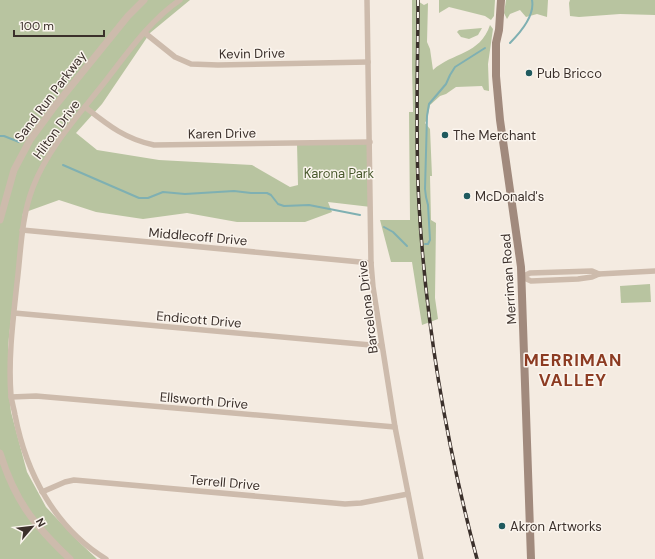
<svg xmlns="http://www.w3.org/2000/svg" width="655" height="559" font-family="'DM Sans',sans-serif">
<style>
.green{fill:#b8c4a0}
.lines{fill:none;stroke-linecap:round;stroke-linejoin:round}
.stream{stroke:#7fb0b2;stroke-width:2}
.minor{stroke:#cdbbac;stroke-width:5.5}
.tertiary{stroke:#cdbbac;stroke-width:7}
.secondary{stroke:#a18a7d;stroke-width:8}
.rail-casing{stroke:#3b302b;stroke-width:3.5}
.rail{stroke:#fbf5ee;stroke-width:2;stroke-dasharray:6;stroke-linecap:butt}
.poi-dot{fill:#1f5a5e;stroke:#fbf5ee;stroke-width:1.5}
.labels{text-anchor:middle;stroke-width:3;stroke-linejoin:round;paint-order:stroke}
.street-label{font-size:13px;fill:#3b302b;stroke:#fbf5ee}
.poi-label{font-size:13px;fill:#3b302b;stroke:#fbf5ee;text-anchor:start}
.park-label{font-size:13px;fill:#4a5a2e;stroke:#fbf5ee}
.district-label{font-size:17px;font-weight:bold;letter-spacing:1px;fill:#8c3b22;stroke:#fbf5ee}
</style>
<rect width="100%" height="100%" fill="#f4ebe1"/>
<g class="green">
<path d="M0 0H190L150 33 102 104 76 133 97 150 159 160 252 165 290 187 298 185 297 143 370 142 371 207 328 202 332 212 305 222H237L187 213 143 219 96 212 59 200 23 213 8 346V384L11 412 27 472 46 507 77 540 97 559H0Z"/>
<path d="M412 0H416L424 5 428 3 427 42 430 49 433 70C453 52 480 55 490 25L493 29 488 64 489 91 484 90 482 86 456 87 446 94 440 96 430 105 427 119 425 123 430 129 432 176H430L431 220 436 223 435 298 438 319 422 325 412 262H391L380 220H410L409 112H413V109L412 69Z"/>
<path d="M439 0H495L494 16 491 20 485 16 449 7 439 13Z"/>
<path d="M506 0H548L547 17 537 14 526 17 520 10 510 14 507 19 504 13Z"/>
<path d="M570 0H655V15L620 14 579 17 570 16 569 3Z"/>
<path d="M482 28 478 35 469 39 461 37 457 32 459 30Z"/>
<path d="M650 284 651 302 621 303 620 286Z"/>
</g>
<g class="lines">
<g class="stream">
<path d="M510 43C520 33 535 15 532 0"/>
<path d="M0 136H4L19 142"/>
<path d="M63 165 139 198H148L163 192 185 194 234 191 251 193H267L271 195 278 204 284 206 309 205 360 215"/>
<path d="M384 227 393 232 407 246"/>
<path d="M425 244H428L430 240 428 205 426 197 425 189 427 116 429 104 446 84 450 75 455 67 485 48"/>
</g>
<g class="minor">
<path d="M367 0 371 263 373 287 395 427 421 559"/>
<path d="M145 33 175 57 191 64 218 65 368 62"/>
<path d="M85 107C108 125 125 139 154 145L370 142"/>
<path d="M22 230 371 263"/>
<path d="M522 277 530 273 592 271 599 274 655 271"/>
<path d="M522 277 531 281 578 279 592 277 599 274"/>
<path d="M14 313 382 346"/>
<path d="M11 397 36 396 395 427"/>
<path d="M42 492 65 482 74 480 345 504 361 503 408 494"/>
<path d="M106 559C55 528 26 473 15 415 14 409 12 403 11 396 8 359 13 320 17 283 21 251 21 218 33 187 48 148 78 116 104 83 126 55 150 20 180 0"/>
</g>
<g class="tertiary">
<path d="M0 220 14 170 30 140 55 106 128 16 144 0"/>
<path d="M0 453C15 501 34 525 70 559"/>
</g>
<path class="secondary" d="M501 0 499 30 496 43V76L500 120 521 267 531 559"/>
<g class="rail-casing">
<path id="rail" d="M418 0C418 68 415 137 419 205 426 326 446 443 477 559"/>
</g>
<use href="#rail" class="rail"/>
</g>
<g class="poi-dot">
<circle cx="529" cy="73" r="4"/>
<circle cx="445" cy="135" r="4"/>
<circle cx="467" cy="196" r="4"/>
<circle cx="502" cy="526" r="4"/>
</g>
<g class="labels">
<g class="street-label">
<text transform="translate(252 53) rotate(-1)" y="5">Kevin Drive</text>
<text transform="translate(50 96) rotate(-53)" y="5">Sand Run Parkway</text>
<text transform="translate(56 129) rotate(-54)" y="5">Hilton Drive</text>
<text transform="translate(222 133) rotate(-1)" y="5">Karen Drive</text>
<text transform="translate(198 236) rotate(5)" y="5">Middlecoff Drive</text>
<text transform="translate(508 279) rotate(-94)" y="5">Merriman Road</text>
<text transform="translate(367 307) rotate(-97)" y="5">Barcelona Drive</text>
<text transform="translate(199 319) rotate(5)" y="5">Endicott Drive</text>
<text transform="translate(204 400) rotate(5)" y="5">Ellsworth Drive</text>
<text transform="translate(225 482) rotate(5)" y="5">Terrell Drive</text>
</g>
<g class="poi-label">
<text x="537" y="78">Pub Bricco</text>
<text x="453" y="140">The Merchant</text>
<text x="475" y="201">McDonald's</text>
<text x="510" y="531">Akron Artworks</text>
</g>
<g class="park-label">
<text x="339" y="178">Karona Park</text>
</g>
<g class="district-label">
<text x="573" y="366">MERRIMAN<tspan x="573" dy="20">VALLEY</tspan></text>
</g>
</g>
<g transform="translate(32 527) rotate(62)" stroke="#fbf5ee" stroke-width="3" paint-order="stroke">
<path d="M0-3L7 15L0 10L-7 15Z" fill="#3b302b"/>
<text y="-6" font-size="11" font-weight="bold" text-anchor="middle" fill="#3b302b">N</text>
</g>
<path d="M14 30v6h90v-6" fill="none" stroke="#3b302b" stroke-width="2"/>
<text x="20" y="30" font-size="12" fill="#3b302b" stroke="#fbf5ee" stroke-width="3" paint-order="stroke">100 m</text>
</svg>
